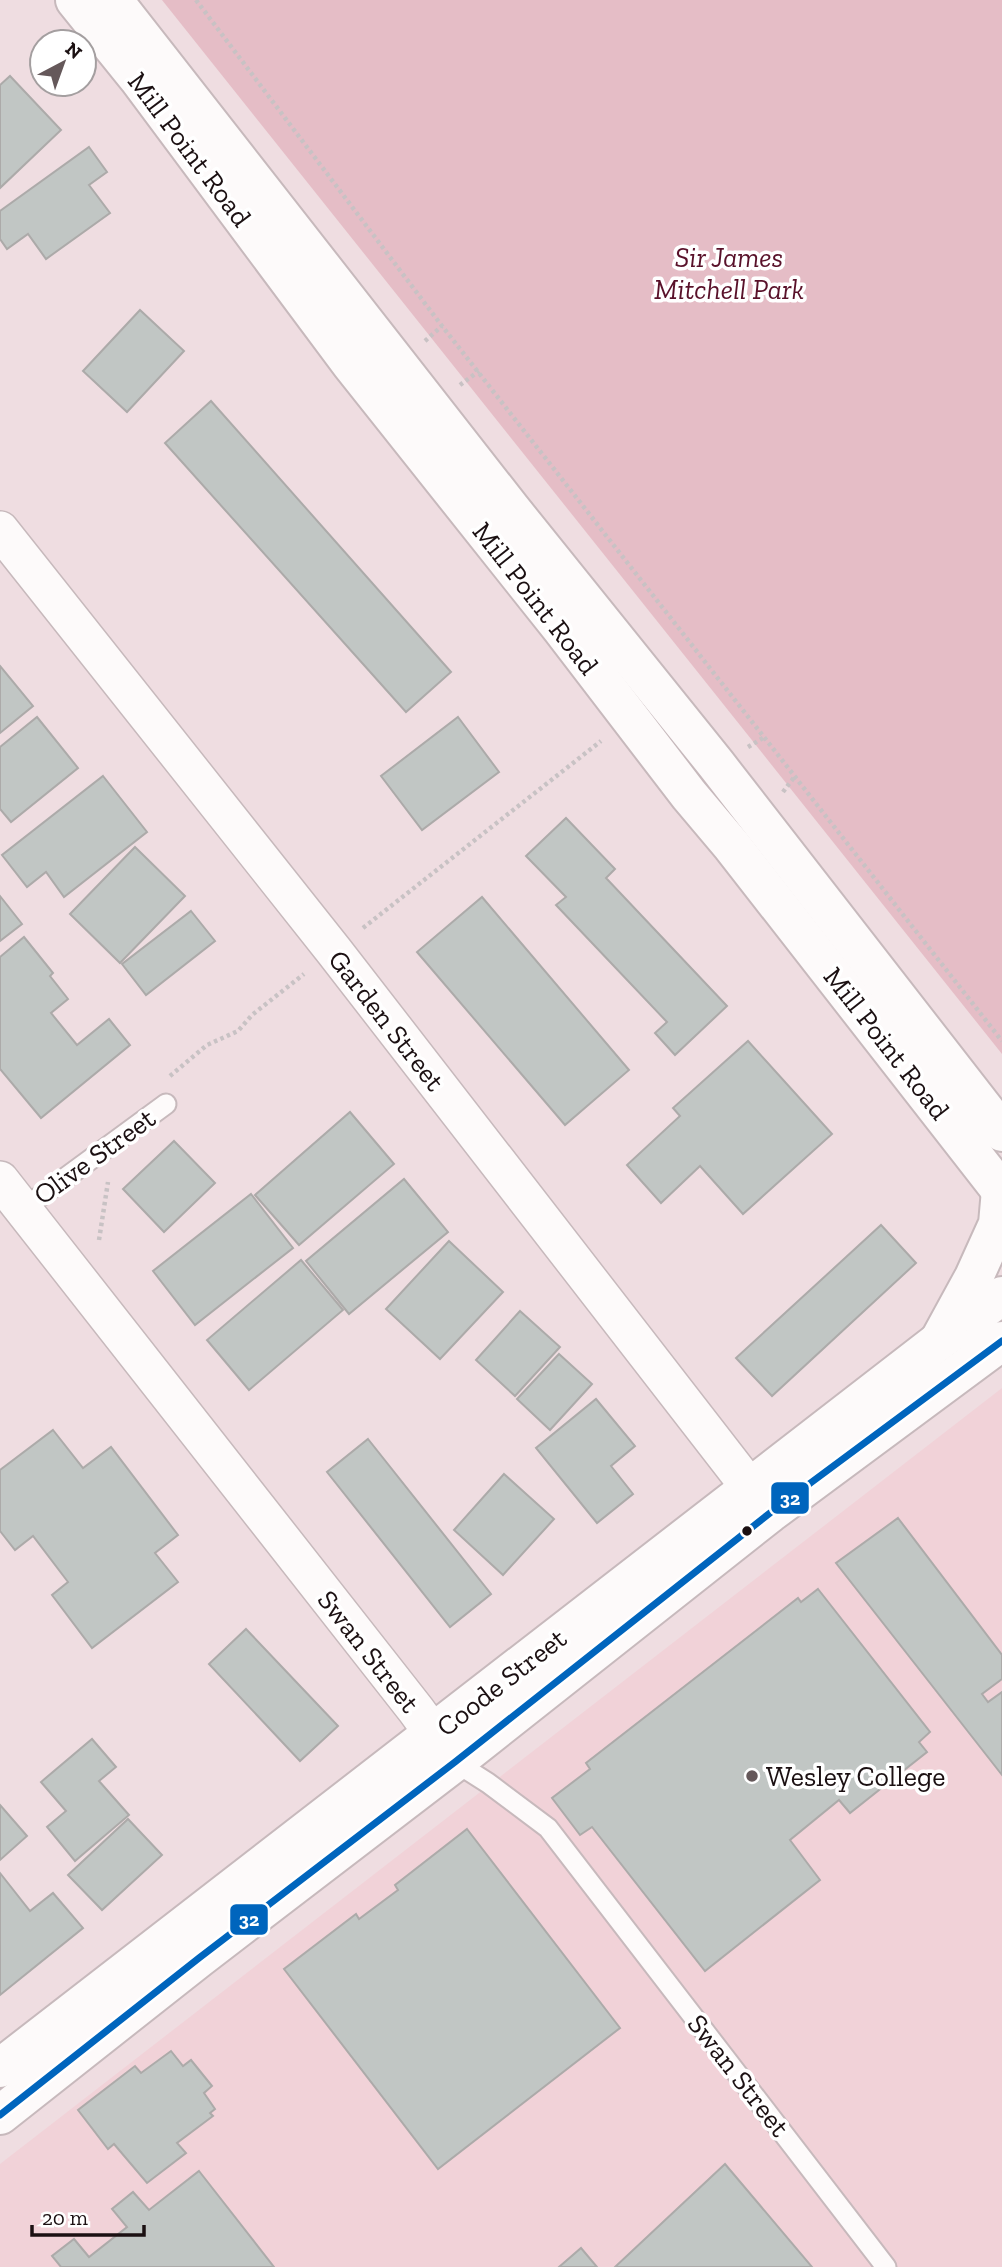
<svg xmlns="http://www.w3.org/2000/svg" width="1002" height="2267" font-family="'Zilla Slab',serif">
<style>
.built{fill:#f1d2d8}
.green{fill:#e5bdc6}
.building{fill:#c1c6c4;stroke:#acaaa9;stroke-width:2}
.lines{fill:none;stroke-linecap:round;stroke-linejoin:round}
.service-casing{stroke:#c7b9bc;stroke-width:23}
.minor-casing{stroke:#c7b9bc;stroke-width:40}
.tertiary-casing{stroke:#c7b9bc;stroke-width:42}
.secondary-casing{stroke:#c7b9bc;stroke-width:42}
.path{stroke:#c8c2c4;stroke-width:4.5;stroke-dasharray:3.5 3.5;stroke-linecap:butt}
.service{stroke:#fdfafa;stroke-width:19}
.minor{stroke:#fdfafa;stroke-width:37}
.tertiary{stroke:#fdfafa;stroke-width:38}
.secondary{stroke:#fdfafa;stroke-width:38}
.bus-1-casing{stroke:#fff;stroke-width:12}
.bus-1{stroke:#0065bd;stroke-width:7}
.bus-dot{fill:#1b1012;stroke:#fff;stroke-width:2.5}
.poi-dot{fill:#65585a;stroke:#fff;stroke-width:2.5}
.labels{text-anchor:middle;stroke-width:7;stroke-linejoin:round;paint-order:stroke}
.street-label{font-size:28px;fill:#1b1012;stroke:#fff}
.park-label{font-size:28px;font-style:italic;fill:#59112a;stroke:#fff}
.poi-label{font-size:28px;fill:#1b1012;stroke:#fff;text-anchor:start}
.line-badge{stroke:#fff;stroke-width:2.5}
.badge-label{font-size:19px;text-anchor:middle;font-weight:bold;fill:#fff}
</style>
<rect width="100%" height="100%" fill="#efdde1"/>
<path class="built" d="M1002 1388V2267H0V2164Z"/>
<path class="green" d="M162 0H1002V1054Z"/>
<g class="building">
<path d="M10 76 61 130 0 188V85Z"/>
<path d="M89 147 107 172 89 185 110 213 46 259 28 234 7 249 0 239V211Z"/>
<path d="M140 310 184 351 127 412 83 371Z"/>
<path d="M211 401 451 672 406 712 165 443Z"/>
<path d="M0 666 33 706 0 733Z"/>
<path d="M37 717 78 768 11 822 0 809V747Z"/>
<path d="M458 717 499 772 422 830 381 776Z"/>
<path d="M103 776 147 832 64 897 46 872 27 887 2 855Z"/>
<path d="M566 818 615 869 606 878 727 1006 675 1055 655 1033 667 1022 556 905 566 897 526 856Z"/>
<path d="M135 847 185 896 120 963 70 914Z"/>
<path d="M0 896 22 924 0 941Z"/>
<path d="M482 897 629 1070 565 1125 417 952Z"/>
<path d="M191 911 215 941 146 995 122 964Z"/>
<path d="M24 937 53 973 50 976 68 999 51 1013 77 1045 109 1019 130 1045 41 1118 0 1069V957Z"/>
<path d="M748 1041 832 1134 743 1214 700 1166 661 1203 627 1165 680 1116 673 1108Z"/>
<path d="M350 1112 394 1164 299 1245 255 1195Z"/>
<path d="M174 1141 215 1183 164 1232 123 1189Z"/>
<path d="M404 1179 448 1232 349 1314 306 1261Z"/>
<path d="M251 1194 293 1248 195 1325 153 1271Z"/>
<path d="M881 1225 916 1263 772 1396 736 1358Z"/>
<path d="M449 1241 503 1292 440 1359 386 1309Z"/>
<path d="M301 1260 343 1310 249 1390 207 1340Z"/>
<path d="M520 1311 560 1347 515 1396 476 1360Z"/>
<path d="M559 1354 592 1384 550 1430 517 1399Z"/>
<path d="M596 1399 635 1446 611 1466 633 1494 597 1523 536 1448Z"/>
<path d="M53 1430 83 1468 111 1447 178 1535 155 1553 178 1582 92 1648 52 1595 68 1582 33 1536 15 1550 0 1531V1470Z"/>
<path d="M368 1439 491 1594 450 1627 327 1472Z"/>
<path d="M504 1474 554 1519 503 1575 454 1530Z"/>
<path d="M898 1518 1002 1655V1679L982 1694 988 1702 1002 1692V1775L836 1563Z"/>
<path d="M818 1589 930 1732 919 1742 927 1752 850 1813 839 1800 790 1840 820 1880 705 1971 592 1827 580 1835 552 1798 590 1769 586 1763 798 1598 801 1602Z"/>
<path d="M246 1629 338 1726 300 1761 209 1664Z"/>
<path d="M92 1739 116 1767 99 1781 129 1815 75 1861 47 1827 66 1811 41 1782Z"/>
<path d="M0 1805 27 1836 0 1860Z"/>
<path d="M128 1819 162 1855 102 1910 68 1875Z"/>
<path d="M467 1829 620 2028 438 2169 284 1969 356 1914 359 1919 398 1890 395 1885Z"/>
<path d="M0 1873 30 1911 53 1893 83 1928 0 1995Z"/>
<path d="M171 2051 183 2066 191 2060 212 2086 204 2093 215 2109 210 2113 213 2116 177 2143 186 2153 147 2183 114 2144 108 2149 78 2110 135 2066 141 2073Z"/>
<path d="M725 2164 812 2267H615Z"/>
<path d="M199 2171 274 2267H61L52 2256 74 2239 89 2257 127 2227 112 2209 133 2192 149 2210Z"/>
<path d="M581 2248 597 2267H559Z"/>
</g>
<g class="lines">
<g class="service-casing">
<g id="service">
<path d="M23 1209 166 1104"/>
<path d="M455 1762 488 1783 548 1828 886 2267"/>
</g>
</g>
<g class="minor-casing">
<g id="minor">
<path d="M0 530 334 951 768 1511"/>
<path d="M0 1180 416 1710 451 1758"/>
</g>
</g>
<g class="tertiary-casing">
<g id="tertiary">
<path d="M0 2068 939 1341 1002 1296"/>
<path d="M0 2115 199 1958 455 1762 770 1513 1002 1341"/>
</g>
</g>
<g class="secondary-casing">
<g id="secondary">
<path d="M75 0 138 78 351 364 561 628 689 795 732 846 1002 1192"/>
<path d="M113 0 511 509 716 764 1002 1132"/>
<path d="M939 1341 974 1277 998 1224 1001 1190"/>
</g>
</g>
<g class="path">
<path d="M196 0 442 326 1002 1041"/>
<path d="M425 341 442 326"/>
<path d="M460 385 479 371"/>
<path d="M748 747 763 738"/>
<path d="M783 792 795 776"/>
<path d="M363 928 601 741"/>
<path d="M170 1076 207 1045 238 1031 252 1015 304 974"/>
<path d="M99 1240 108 1182"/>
</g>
<use href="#service" class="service"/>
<use href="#minor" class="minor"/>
<use href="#tertiary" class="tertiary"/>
<use href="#secondary" class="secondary"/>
<g class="bus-1-casing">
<path id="bus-1" d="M0 2115 199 1958 455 1762 770 1513 1002 1341"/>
</g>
<use href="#bus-1" class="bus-1"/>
</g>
<circle class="bus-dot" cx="747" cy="1531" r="6"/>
<circle class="poi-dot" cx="752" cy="1776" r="7"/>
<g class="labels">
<g class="street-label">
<text transform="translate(190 149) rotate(53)" y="10">Mill Point Road</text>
<text transform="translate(536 598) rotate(52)" y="10">Mill Point Road</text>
<text transform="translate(387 1020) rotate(52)" y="10">Garden Street</text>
<text transform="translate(887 1043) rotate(52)" y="10">Mill Point Road</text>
<text transform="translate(94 1156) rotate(-36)" y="10">Olive Street</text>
<text transform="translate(369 1651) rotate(52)" y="10">Swan Street</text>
<text transform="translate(501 1682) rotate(-38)" y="10">Coode Street</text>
<text transform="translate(739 2075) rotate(52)" y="10">Swan Street</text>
</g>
<g class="park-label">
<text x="729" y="267">Sir James<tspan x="729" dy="32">Mitchell Park</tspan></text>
</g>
<g class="poi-label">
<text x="766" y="1786">Wesley College</text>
</g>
</g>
<g class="line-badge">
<rect x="770" y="1481" width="40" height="34" rx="7" fill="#0065bd"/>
<rect x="229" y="1903" width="40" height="33" rx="7" fill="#0065bd"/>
</g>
<g class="badge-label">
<text x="790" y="1505">32</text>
<text x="249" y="1926">32</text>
</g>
<g transform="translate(63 63) rotate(41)"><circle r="33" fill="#ffffff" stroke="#a49fa0" stroke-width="2"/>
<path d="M0-5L12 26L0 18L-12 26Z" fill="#65585a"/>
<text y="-10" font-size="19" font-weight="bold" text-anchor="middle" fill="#1b1012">N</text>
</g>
<path d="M32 2225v10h112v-10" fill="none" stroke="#1b1012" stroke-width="3.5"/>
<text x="42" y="2225" font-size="21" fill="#1b1012" stroke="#ffffff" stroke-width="5" paint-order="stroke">20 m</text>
</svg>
